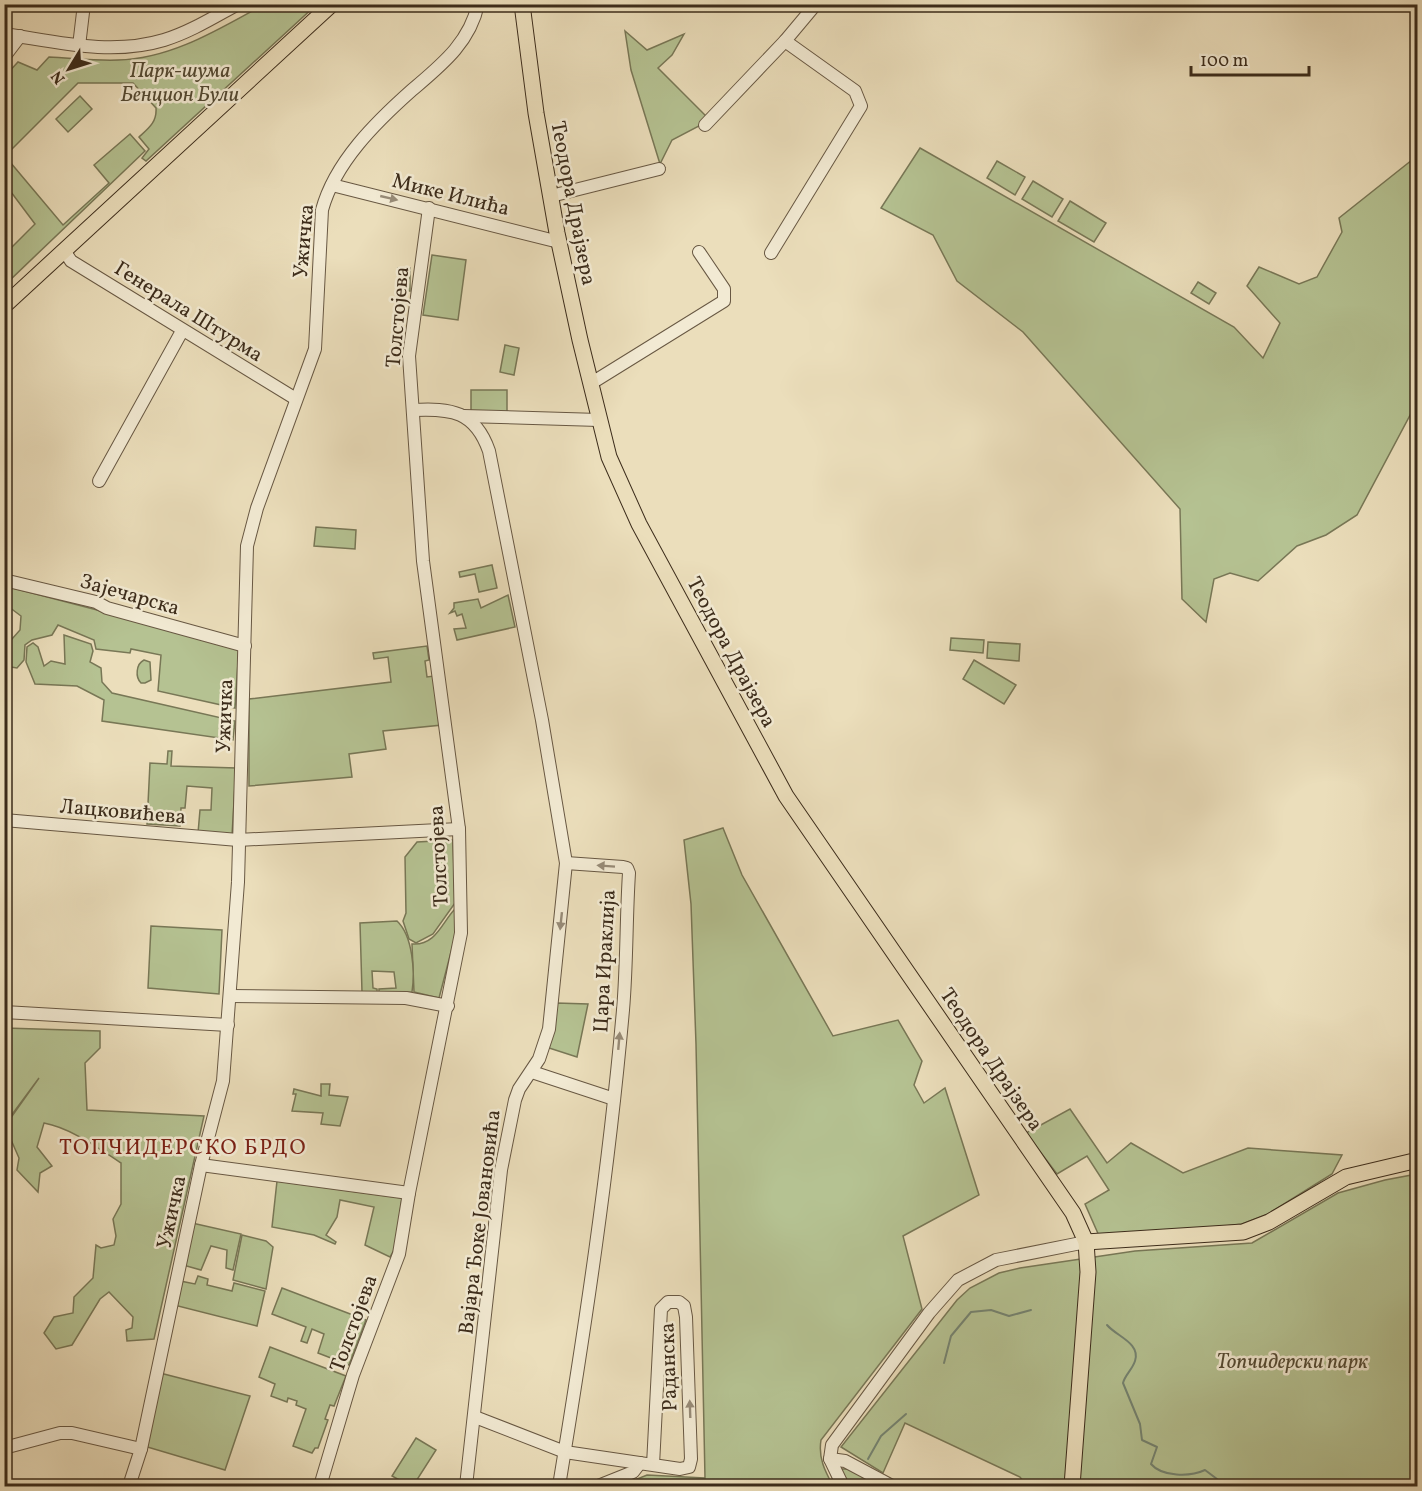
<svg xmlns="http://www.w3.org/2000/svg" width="1422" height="1491" font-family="Vollkorn,serif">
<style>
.green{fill:#b5c292;stroke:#787756;stroke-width:1.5}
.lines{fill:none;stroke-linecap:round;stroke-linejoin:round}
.stream{stroke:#748371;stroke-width:2}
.minor-casing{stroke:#685843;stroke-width:14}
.major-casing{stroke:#3c2c1b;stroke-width:17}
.minor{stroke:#f2ead3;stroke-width:12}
.major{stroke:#ebdebb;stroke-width:15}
.oneway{fill:#978b77}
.labels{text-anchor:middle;stroke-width:5;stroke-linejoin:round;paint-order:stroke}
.park-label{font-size:21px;font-style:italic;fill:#544a33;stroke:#f2ead3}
.street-label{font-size:21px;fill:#3c2c1b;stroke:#f2ead3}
.neighbourhood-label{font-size:22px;letter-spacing:1.5px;fill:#7a1f14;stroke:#f2ead3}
</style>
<rect width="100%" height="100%" fill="#ebdebb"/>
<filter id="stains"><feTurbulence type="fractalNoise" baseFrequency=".00333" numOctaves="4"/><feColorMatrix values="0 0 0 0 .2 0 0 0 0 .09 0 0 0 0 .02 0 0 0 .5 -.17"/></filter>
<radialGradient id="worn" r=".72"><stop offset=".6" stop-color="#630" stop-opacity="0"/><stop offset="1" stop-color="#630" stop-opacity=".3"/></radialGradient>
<g class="green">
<path d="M263 5H316L146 161 142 158 149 149 139 137C149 128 157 122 156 108L133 83H78L5 156 63 225 109 183 94 165 130 134 145 151 10 280 5 273V254L35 224 5 184V76L18 62 37 70 49 57C72 58 96 61 118 60 171 59 219 29 263 5Z"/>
<path d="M625 31 647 50 684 34 672 55 658 68 706 116 699 126 672 140 660 164 631 70Z"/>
<path d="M80 96 92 109 68 132 56 119Z"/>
<path d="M920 148 1234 327 1263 358 1280 323 1247 286 1259 267 1299 284 1317 277 1342 232 1339 218 1417 156 1418 310H1415L1417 402 1357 515 1326 535 1297 546 1258 581 1230 573 1214 579 1206 622 1182 599 1180 509 1023 332 957 281 933 235 881 208Z"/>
<path d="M997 161 1025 177 1015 195 987 178Z"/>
<path d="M1033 181 1063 199 1052 217 1022 199Z"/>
<path d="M1070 201 1106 223 1094 242 1058 221Z"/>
<path d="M432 255 466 260 458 320 423 315Z"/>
<rect x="398" y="268" width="12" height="23"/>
<path d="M1198 282 1216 293 1209 304 1191 293Z"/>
<path d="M505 345 519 348 514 375 500 372Z"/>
<rect x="471" y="390" width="36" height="22"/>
<path d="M316 527 356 530 355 549 314 546Z"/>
<path d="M492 565 497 588 479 592 475 574 460 577 459 572Z"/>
<path d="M9 587 239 647 235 708 158 691 161 655 131 649 130 653 96 649 94 640 58 625 52 635 32 640 25 645 24 660 17 668 5 666 4 648 20 630 21 616 5 604Z"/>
<path d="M508 595 515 627 457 640 454 629 466 628 462 614 457 616 455 611 450 613 454 608V603L478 599 481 608Z"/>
<path d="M64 635 91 644 93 651 90 662 101 668 102 682 112 693 235 721 233 740 102 721 104 700 77 686 35 684 26 662 27 647 33 643 38 647 44 666 51 661 65 664Z"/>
<path d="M951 638 984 640 983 653 950 650Z"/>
<path d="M988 642 1020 644 1019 661 987 658Z"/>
<path d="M427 646 429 660 425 661 427 677 434 676 442 725 383 731 386 749 349 754 352 777 249 786V699L391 682 388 657 374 659 373 653Z"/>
<path d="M144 660 150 662 151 680 145 683H141C135 677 136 664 144 660Z"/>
<path d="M974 660 1016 685 1004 704 963 679Z"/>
<path d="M168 751H172L171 766 236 768 232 835 198 833 200 810H211L212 788 187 786 185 808H181L180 826 147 824 150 763 167 764Z"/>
<path d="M723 828 742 875 833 1036 898 1020 922 1061 914 1085 924 1103 945 1088 979 1195 903 1236 922 1309 821 1440C818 1458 825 1471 833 1486H620L647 1475 705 1478 696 1044 691 904 684 840Z"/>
<path d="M453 840 455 903 433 934 416 943 409 939 403 921 406 913 405 857 417 842Z"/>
<path d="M455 909 456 933 439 998 414 992 412 944C436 946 442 922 455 909Z"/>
<path d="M397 921C413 936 415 972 412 992L379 993V989L396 988 394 972 372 971 373 988 377 989V992H362L360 923Z"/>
<path d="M151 926 222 930 219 994 148 988Z"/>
<path d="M556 1003 588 1004 577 1057 546 1047Z"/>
<path d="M5 1028 100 1031V1048L85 1063 87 1110 204 1116 154 1339 127 1341 126 1330 132 1328 133 1317 109 1292 100 1299 72 1345 56 1349 44 1333 54 1317 73 1313 74 1297 93 1278 96 1245 101 1248 114 1245 116 1236 113 1219 121 1204V1163C98 1148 71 1128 44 1123L37 1147 52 1166 40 1173 38 1192 17 1170 19 1158 5 1126 39 1078 5 1124Z"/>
<path d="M321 1084H330L329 1095 348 1097 340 1126 321 1124 323 1113 292 1111 296 1094H293L294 1089 321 1096Z"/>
<path d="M1070 1109 1107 1163 1131 1143 1183 1173 1248 1148 1342 1155 1332 1174 1268 1214 1242 1224 1129 1238H1100L1085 1204 1109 1190 1087 1156 1057 1174 1026 1133Z"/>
<path d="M1417 1174V1486H1027L1020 1477 905 1423 883 1473 841 1447 957 1300 970 1288 999 1273 1020 1268 1135 1251 1252 1243 1338 1193 1385 1180Z"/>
<path d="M277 1181 402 1198 395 1248 390 1257 365 1245 374 1207 340 1200 337 1217 326 1235 336 1242 335 1244 314 1235 272 1227Z"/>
<path d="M192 1223 241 1234 233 1270 226 1268 227 1250 211 1246 201 1270 183 1265Z"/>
<path d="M242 1235 266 1241 273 1247 266 1289 233 1280Z"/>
<path d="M198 1276 208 1279 207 1285 232 1291 234 1283 265 1291 257 1326 174 1305 180 1281 195 1284Z"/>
<path d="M282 1288 366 1320 349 1365 318 1353 324 1334 312 1329 307 1343 301 1341 306 1327 272 1314Z"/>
<path d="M270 1347 346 1376 334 1406 330 1405 325 1419 328 1420 318 1448H315L312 1453 293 1446 306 1409 296 1405 297 1401 288 1398 287 1402 271 1396 275 1384 259 1377Z"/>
<path d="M160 1373 250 1396 225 1470 144 1446Z"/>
<path d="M416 1438 436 1450 413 1486H410L392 1476Z"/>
<path d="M839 1469H851L881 1486H847Z"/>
</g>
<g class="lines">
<g class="stream">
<path d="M1107 1325C1116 1336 1141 1343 1135 1361 1132 1370 1125 1375 1123 1383L1140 1424 1142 1440 1157 1447 1151 1464C1162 1477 1190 1477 1205 1470L1217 1479 1215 1486"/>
<path d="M944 1363 951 1336 971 1312 991 1310 1009 1316 1031 1310"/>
<path d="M868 1459 881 1436 906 1414"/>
</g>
<g class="minor-casing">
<g id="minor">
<path d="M4 34C58 42 111 56 164 40 190 32 214 17 238 4"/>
<path d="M79 46 84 4"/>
<path d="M4 57 20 36"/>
<path d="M705 125 785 41 816 4"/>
<path d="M332 185 559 242"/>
<path d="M551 196 659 169"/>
<path d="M65 252 71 261 296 399"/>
<path d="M771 253 861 106 855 91 785 41"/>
<path d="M590 384 724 301V289L699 252"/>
<path d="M413 410C451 408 475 411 489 451L542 720 566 863 549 1029 539 1059 519 1089 515 1100 501 1170 466 1486"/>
<path d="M464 416 599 420"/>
<path d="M99 481 182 331"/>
<path d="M4 580 96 602 107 608 245 646"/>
<path d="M4 820 238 840 459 829"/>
<path d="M230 996 406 998 448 1006"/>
<path d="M4 1012 228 1025"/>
<path d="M532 1072 614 1099"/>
<path d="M201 1165 409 1193"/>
<path d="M475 1417 565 1452 680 1469 689 1467 691 1459 686 1317 684 1306 679 1302H668L661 1309 653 1465"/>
<path d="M4 1448 60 1433H72L141 1449"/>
<path d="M830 1459 845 1461 892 1486"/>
<path d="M129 1486 141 1449 201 1165 223 1081 238 882 247 546 257 508 315 349 322 210C335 162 376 122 412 90 440 66 470 43 478 4"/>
<path d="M320 1486 353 1375 399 1254 409 1193 461 933 459 829 423 561 409 356 429 208"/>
<path d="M559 1486C585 1328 609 1169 623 1010 627 964 626 919 629 873L627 868 623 867 566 863"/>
<path d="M598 1486 633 1472 640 1463"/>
<path d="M843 1486 830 1459 832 1445 929 1313 958 1280 996 1260 1086 1242"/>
</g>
</g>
<g class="major-casing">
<g id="major">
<path d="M522 4 536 113 557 233 580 340 609 457 639 524 786 796 1073 1213 1086 1242 1088 1272 1072 1486"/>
<path d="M4 306 332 4"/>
<path d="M1086 1242 1243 1232 1269 1222 1346 1177 1418 1160"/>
</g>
</g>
<use href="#minor" class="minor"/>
<use href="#major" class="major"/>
</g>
<defs><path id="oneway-solid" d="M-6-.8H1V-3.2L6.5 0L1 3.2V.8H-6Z" transform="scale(1.5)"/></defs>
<g class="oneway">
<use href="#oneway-solid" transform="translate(389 198) rotate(13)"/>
<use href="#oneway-solid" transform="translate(606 866) rotate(-176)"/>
<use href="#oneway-solid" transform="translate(561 921) rotate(96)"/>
<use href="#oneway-solid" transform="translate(619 1041) rotate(-85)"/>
<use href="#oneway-solid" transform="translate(690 1409) rotate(-92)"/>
</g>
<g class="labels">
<g class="park-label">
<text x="180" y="77">Парк-шума<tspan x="180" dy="24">Бенцион Були</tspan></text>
<text x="1292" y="1368">Топчидерски парк</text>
</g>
<g class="street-label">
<text transform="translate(451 194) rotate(14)" y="7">Мике Илића</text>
<text transform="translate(574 203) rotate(79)" y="7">Теодора Драјзера</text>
<text transform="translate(303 241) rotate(-85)" y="7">Ужичка</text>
<text transform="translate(189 311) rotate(32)" y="7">Генерала Штурма</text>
<text transform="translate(397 317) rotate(-85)" y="7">Толстојева</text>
<text transform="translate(130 594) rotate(16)" y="7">Зајечарска</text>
<text transform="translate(732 652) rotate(62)" y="7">Теодора Драјзера</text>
<text transform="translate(224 716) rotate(-88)" y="7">Ужичка</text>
<text transform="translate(123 811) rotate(5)" y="7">Лацковићева</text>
<text transform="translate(438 856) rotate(-93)" y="7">Толстојева</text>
<text transform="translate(604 961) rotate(-87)" y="7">Цара Ираклија</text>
<text transform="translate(992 1059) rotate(56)" y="7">Теодора Драјзера</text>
<text transform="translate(171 1212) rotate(-78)" y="7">Ужичка</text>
<text transform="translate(479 1222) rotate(-83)" y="7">Вајара Ђоке Јовановића</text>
<text transform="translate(353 1323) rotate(-70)" y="7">Толстојева</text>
<text transform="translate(668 1367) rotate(-92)" y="7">Раданска</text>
</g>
<g class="neighbourhood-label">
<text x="183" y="1154">ТОПЧИДЕРСКО БРДО</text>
</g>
</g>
<rect width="1422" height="1491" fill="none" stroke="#ebdebb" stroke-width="24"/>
<rect x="6" y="6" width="1410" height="1479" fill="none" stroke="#3c2c1b" stroke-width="3"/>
<rect x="12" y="12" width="1398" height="1467" fill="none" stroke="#3c2c1b" stroke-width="1.5"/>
<g transform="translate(69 69) rotate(232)" stroke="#f2ead3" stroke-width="4.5" paint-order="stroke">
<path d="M0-4.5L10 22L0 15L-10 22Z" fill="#3c2c1b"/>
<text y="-9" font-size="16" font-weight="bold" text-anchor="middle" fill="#3c2c1b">N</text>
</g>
<path d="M1191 66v9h118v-9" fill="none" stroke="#3c2c1b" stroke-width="3"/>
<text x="1200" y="66" font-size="18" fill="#3c2c1b" stroke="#f2ead3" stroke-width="4.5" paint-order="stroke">100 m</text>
<rect width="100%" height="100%" filter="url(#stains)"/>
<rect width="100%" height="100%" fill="url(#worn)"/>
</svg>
